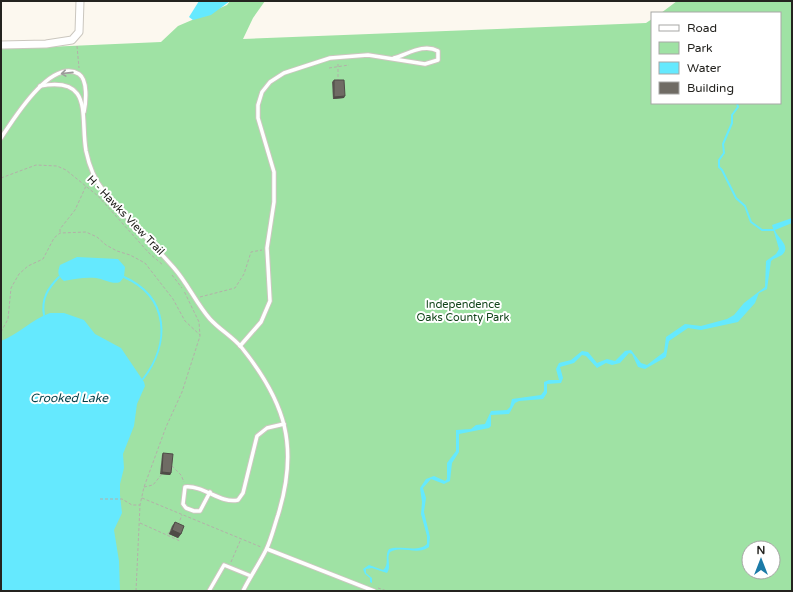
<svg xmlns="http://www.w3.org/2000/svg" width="793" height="592" font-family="'Varela Round',sans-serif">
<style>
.green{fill:#9fe2a4;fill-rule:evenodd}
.water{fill:#65e9fe}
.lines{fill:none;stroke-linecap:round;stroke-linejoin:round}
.stream{stroke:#65e9fe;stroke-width:2}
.service-casing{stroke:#cbc7bf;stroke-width:5.5}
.minor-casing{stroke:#cbc7bf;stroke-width:9}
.path{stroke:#b3b0a9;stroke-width:1;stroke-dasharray:3 2;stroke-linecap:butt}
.service{stroke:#fff;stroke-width:3.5}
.minor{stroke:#fff;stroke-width:7}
.wall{fill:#5f5c56}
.shaded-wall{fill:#4e4b46}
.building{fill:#6f6b64;stroke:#4e4b46}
.oneway{stroke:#9c9c9a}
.labels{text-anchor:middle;stroke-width:4;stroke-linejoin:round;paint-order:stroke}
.street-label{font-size:11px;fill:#24231f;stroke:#fff}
.park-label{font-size:11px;fill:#114419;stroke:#fff}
.water-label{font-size:12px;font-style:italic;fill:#003f48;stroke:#fff}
</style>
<rect width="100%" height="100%" fill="#fcf8ef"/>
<path class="green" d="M230 1H265L253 18 243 39 646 23 652 19V103H780V13H661L677 1H792V591H1V49L161 42 178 26 227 5ZM749 548H773V572H749Z"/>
<g class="water">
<path d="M199 1H230L211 15 193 20 189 17Z"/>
<path d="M792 218V223L775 230C777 238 792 246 782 255 779 257 774 258 771 261L767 289 759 293 755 303 738 322 701 330 688 328 669 341 666 357 645 369 638 367 632 354 629 353 620 363 612 365 606 363 597 368 586 356 582 355 574 363 560 367 563 378 561 383 547 384V393L543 399 519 401 515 403 509 414 491 415V426L489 428 459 434V452L452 463 450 481 444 484 431 479 423 488 426 498 424 512 430 537 429 547C417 556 403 545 390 552 386 559 392 566 387 573L372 568 366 569V573L372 578V583L370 582V578L365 574 363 569 369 565 383 570C390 564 384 556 389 549 400 545 418 553 427 544V536L421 514 422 502 420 488 426 479 434 476 445 481 447 479V463L456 451V430L471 429 476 425 485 424 491 411 507 410 510 407 512 399 541 395 544 391V382L549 380H559L556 369 559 363 571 360 582 351 588 352 597 363 607 359 615 361 625 351 631 350 641 363 647 365 664 352 666 337 685 324 701 326 727 319 734 315 744 303 765 287 766 261 776 254 779 249 772 225Z"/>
<path d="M77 257 118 259 125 267 124 277 120 282C113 285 104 279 96 278 84 277 75 279 64 281 58 276 57 273 60 265Z"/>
<path d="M50 313H64L84 320 95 334 121 348 144 382 145 386 137 404 134 426 123 454 124 468 120 484V495L122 513 114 530 119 561 120 591H1V341C19 334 32 319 50 313Z"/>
</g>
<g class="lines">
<g class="stream">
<path d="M737 103 738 107 732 115V123L723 144 724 153 719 160V167L722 170 736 198 745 206 751 222 762 230H774"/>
<path d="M124 277C169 297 171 343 143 379"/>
<path d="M44 315C41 299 48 288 59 277"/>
</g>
<g class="service-casing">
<g id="service">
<path d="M40 86C94 76 80 116 86 151 89 165 94 179 103 190 126 217 151 242 174 268 188 284 196 303 210 319 220 330 233 337 242 348 286 403 299 447 278 515 274 527 271 540 266 550 259 564 250 577 243 591"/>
<path d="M1 138C13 120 51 57 79 74 88 80 86 102 84 112"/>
<path d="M240 346 261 322 270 301 267 248 274 202V172L258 118V105L262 92 270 82 284 73 330 58 368 55 425 64 438 60V51C424 43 408 54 394 58"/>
<path d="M210 492 200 511H194L186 508 183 504 185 487C204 485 220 504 238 500L243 493 257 436 267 428 284 424"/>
<path d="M267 549 374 591"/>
<path d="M209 591 224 565 251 576"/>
</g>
</g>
<g class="minor-casing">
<path id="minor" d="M1 45 46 44 72 40 79 32 80 1"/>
</g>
<g class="path">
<path d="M77 46 79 68"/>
<path d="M338 64V80"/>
<path d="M329 68 349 65"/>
<path d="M1 178 36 165 57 166 66 170 98 196 149 253 163 265"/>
<path d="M60 232V229L75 210 86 186"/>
<path d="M172 275 182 288"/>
<path d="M200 297 235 288 244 274 251 252 262 250"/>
<path d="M1 332 8 319 11 288 19 274 28 266 43 259 54 238 60 233 86 232 97 237 106 245 117 251 130 255 145 263 173 299 185 321 200 335"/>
<path d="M1 358V357"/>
<path d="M172 466 181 475 184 482"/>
<path d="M144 487 153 485 162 474"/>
<path d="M142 498 261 547"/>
<path d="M100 499H122L132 505H140"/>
<path d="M140 523 180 541"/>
<path d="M178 525 182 515"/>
<path d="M168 534 173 526"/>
<path d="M231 562 241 539"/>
<path d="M378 588 387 591"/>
<path d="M136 591 140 505 144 487 166 427 182 392 200 336 199 322 184 291"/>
</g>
<use href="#service" class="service"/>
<use href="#minor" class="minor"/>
</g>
<g class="wall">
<path d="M334 80 344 98 333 99 332 82Z"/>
<path d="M163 453 171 473 170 475 160 474 162 455Z"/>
<path d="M175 522 181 534 178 538 169 534 172 526Z"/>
</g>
<g class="shaded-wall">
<path d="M345 96 344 98 333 99 334 97Z"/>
<path d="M162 472 171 473 170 475 160 474Z"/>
<path d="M172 530 181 534 178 538 169 534Z"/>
</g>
<g class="building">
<path d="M334 80H344L345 96 334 97Z"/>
<path d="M163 453 173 454 171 473 162 472Z"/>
<path d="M175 522 184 526 181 534 172 530Z"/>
</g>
<defs><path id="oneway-shaft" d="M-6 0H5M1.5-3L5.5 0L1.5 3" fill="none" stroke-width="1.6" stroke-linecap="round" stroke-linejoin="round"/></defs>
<use class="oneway" href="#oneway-shaft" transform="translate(67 73) rotate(174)"/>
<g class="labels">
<g class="street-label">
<text transform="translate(126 215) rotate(46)" y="4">H - Hawks View Trail</text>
</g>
<g class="park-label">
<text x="463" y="308">Independence<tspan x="463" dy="13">Oaks County Park</tspan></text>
</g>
<g class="water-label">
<text x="69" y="402">Crooked Lake</text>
</g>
</g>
<rect width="793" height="592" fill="none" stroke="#24231f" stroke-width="4"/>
<rect x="651" y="12" width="130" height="92" fill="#ffffff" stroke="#a7a7a5"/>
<rect x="659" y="25" width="20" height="6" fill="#ffffff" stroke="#a7a7a5"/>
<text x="687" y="32" font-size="12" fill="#24231f">Road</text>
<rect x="659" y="42" width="20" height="12" fill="#9fe2a4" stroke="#a7a7a5"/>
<text x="687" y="52" font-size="12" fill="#24231f">Park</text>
<rect x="659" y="62" width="20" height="12" fill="#65e9fe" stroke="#a7a7a5"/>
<text x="687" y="72" font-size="12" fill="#24231f">Water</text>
<rect x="659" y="82" width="20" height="12" fill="#6f6b64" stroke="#a7a7a5"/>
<text x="687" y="92" font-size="12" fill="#24231f">Building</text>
<g transform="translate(761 560)"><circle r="19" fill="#ffffff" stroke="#a7a7a5"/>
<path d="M0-3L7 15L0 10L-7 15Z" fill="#1b7aa7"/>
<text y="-6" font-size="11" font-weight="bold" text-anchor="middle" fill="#24231f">N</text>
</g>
</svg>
